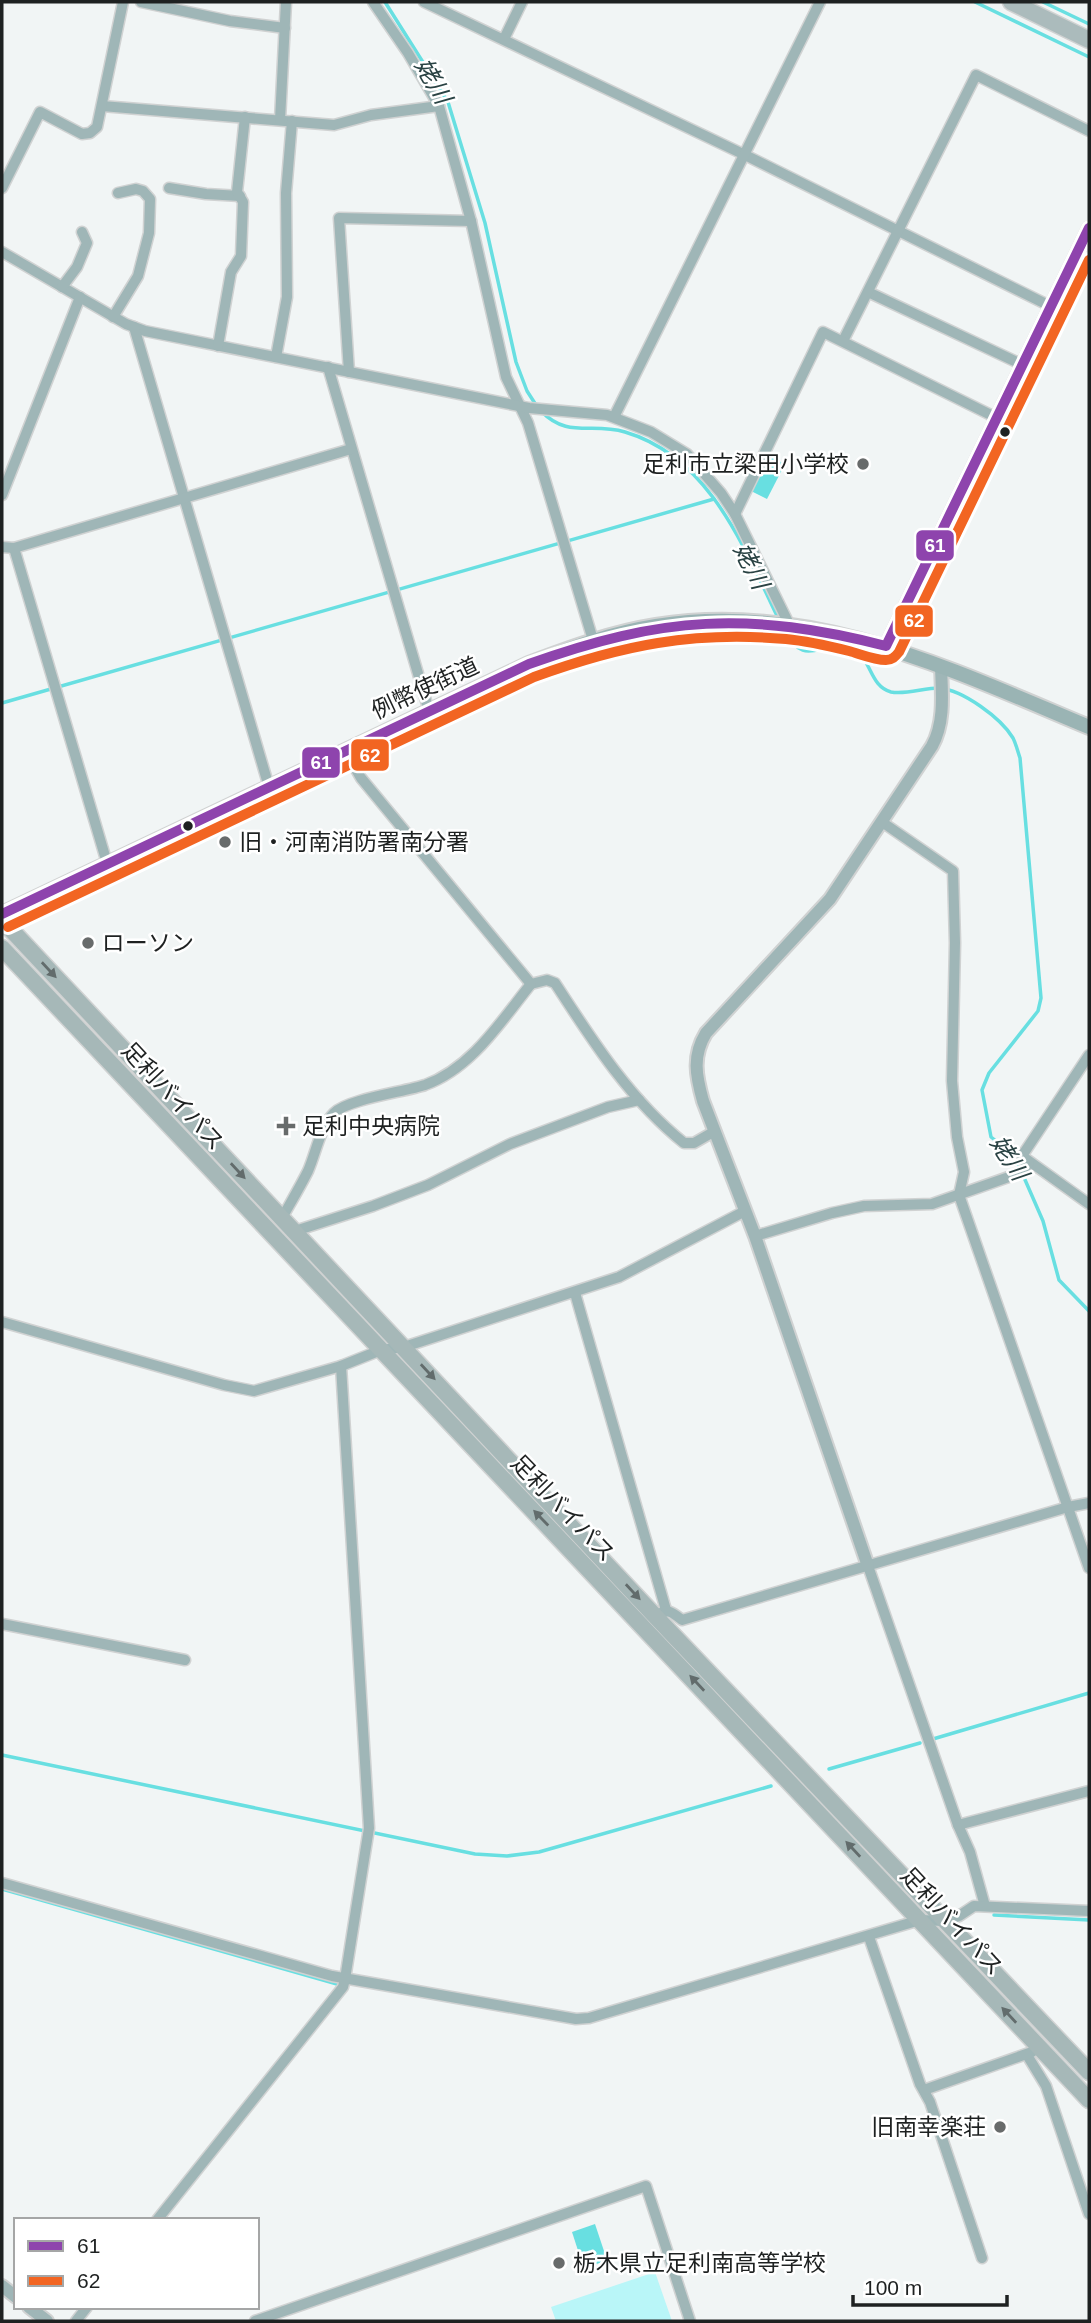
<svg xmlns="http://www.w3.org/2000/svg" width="1091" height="2323" font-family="Helvetica,'Noto Sans JP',sans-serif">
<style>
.green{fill:#b9f6f8}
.water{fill:#68dfe1}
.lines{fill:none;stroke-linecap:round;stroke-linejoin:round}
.stream{stroke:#68dfe1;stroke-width:3.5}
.minor-casing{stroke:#d0d2d2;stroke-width:13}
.tertiary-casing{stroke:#d0d2d2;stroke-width:16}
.secondary-casing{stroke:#d0d2d2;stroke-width:18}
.primary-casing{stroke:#d0d2d2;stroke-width:19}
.trunk-casing{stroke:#d0d2d2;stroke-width:19}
.minor{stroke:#9fb6b7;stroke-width:10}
.tertiary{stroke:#9fb6b7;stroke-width:12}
.secondary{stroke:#9ab4b4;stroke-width:14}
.primary{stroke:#abbbbc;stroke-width:16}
.trunk{stroke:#a6b8b8;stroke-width:16}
.bus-1-casing{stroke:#fff;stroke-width:16}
.bus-2-casing{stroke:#fff;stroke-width:16}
.bus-1{stroke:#8e44ad;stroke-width:10}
.bus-2{stroke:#f26522;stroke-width:10}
.oneway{fill:#626c6c}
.bus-dot{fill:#1e2121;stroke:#fff;stroke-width:2.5}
.poi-dot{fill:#686b6b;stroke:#fff;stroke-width:2.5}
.labels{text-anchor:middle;stroke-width:5;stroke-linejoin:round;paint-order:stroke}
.poi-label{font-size:23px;fill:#1e2121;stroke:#fff;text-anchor:start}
.street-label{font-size:23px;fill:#1e2121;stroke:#fff}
.water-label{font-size:24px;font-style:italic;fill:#294243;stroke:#fff}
.line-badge{stroke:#fff;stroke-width:2.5}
.badge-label{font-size:19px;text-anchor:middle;font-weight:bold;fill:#fff}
</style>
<rect width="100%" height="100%" fill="#f1f5f5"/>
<path class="green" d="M655 2272 672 2321H556L551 2307Z"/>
<g class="water">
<path d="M769 456 785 464 767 499 751 491Z"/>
<path d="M595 2224 607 2260 584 2269 572 2232Z"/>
</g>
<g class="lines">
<g class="stream">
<path d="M385 2 448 102 485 223 516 362 527 391 536 405"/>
<path d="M975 2 1089 57"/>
<path d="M1043 2 1089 24"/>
<path d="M541 411C568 439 591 422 625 432 710 457 744 548 779 620"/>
<path d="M785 630C805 672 823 636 853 650 872 658 869 686 891 692 905 695 924 688 939 688 963 690 1001 718 1013 738 1016 744 1018 752 1020 758L1041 998 1038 1011 989 1073 982 1090 991 1137 1010 1152 1019 1166 1043 1221 1059 1280 1089 1311"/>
<path d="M2 703 714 499"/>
<path d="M933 1739 1089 1693"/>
<path d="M2 1755 475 1854 507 1856 539 1852 771 1786"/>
<path d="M829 1769 920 1743"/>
<path d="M2 1889 337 1984"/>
<path d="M994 1915 1089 1920"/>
</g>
<g class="minor-casing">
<g id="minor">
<path d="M141 2 230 21 285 28"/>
<path d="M373 2 408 53 439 106 471 221 506 377 528 423 593 640"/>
<path d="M424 2 743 154 1052 307"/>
<path d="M504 39 522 2"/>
<path d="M102 106 334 125 371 115 439 106"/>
<path d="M280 120 286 2"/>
<path d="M2 188 40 112 82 134 90 133 97 127 123 2"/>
<path d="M169 188 206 194 240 196"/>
<path d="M2 252 126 324 145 331 529 408 607 415 651 432 687 454 721 493 735 514 789 624"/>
<path d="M62 287 77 267 87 243 82 232"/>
<path d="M868 292 1023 365"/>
<path d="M113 317 138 276 149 233 150 199 143 191 136 189 118 193"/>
<path d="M134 327 269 787"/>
<path d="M843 341 976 75 1089 131"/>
<path d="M218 346 231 272 241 256 243 202 237 192 245 117"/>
<path d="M276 357 287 297 286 193 292 121"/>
<path d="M328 367 429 711"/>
<path d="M349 372 339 218 471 221"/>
<path d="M614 417 820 2"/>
<path d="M2 495 80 297"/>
<path d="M735 514 823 332 997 418"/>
<path d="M2 547 14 548 351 449"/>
<path d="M14 548 107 863"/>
<path d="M346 752 361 778 531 984 547 980 555 983C592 1040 630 1100 684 1143H694L715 1131"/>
<path d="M882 822 953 871 955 943 952 1081 957 1137 964 1172 959 1195 1089 1568"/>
<path d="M1089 1055 1022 1156 1089 1204"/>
<path d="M282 1218C291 1202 300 1187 308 1171 316 1153 320 1127 334 1113 348 1099 404 1092 425 1085 472 1068 501 1021 531 984"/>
<path d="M295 1231 373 1206 428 1185 510 1144 608 1107 639 1100"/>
<path d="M755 1236 832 1213 864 1206 932 1204 1020 1173 1029 1163"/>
<path d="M575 1293 666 1610"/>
<path d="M2 1322 224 1385 254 1391 341 1366 381 1350 404 1347 619 1277 745 1211"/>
<path d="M868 1566 958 1825 970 1852 985 1906"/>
<path d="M655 1616C668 1608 671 1611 682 1620L1068 1507 1089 1503"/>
<path d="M2 1624 185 1660"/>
<path d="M958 1825 1089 1791"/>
<path d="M2 1883 332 1976 576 2019 589 2018 920 1920 944 1921 959 1916 974 1906 1089 1911"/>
<path d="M869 1937 920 2084 930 2102 982 2258"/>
<path d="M1027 2055 1046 2086 1089 2214"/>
<path d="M924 2090 1032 2052"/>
<path d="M157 2220 343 1987 345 1979 369 1828 341 1366"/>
<path d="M76 2321 87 2307"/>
<path d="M255 2321 646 2186 690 2321"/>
</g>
</g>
<g class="tertiary-casing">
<g id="tertiary">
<path d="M886 646 1089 228"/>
<path d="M868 1566 755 1236 703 1101C696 1076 692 1056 706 1033L830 899 932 746C945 723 942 693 941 667"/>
<path d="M2 2286 16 2297"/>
<path d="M29 2307 47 2321"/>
</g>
</g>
<g class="secondary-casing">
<path id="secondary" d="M2 914 529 664C571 648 612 633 656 626 811 601 950 669 1089 727"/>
</g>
<g class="primary-casing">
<path id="primary" d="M1011 2 1089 40"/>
</g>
<g class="trunk-casing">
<g id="trunk">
<path d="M2 920 655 1616 1089 2072"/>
<path d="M2 948 1089 2100"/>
</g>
</g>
<use href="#minor" class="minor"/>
<use href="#tertiary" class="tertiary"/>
<use href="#secondary" class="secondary"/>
<use href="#primary" class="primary"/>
<use href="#trunk" class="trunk"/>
<g class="bus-1-casing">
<path id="bus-1" d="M2 914 529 664C662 616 749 611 886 646L1089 228"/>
</g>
<g class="bus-2-casing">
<path id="bus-2" d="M8 927 534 677C622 645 692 631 786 639 807 641 829 646 849 651 860 654 874 660 886 660 892 660 895 657 899 652L1089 260"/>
</g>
<use href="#bus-1" class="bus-1"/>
<use href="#bus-2" class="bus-2"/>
</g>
<defs><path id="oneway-solid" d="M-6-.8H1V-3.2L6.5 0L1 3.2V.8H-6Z" transform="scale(1.75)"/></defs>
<g class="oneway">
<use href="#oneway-solid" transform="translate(49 970) rotate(47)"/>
<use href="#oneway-solid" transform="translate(238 1171) rotate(47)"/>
<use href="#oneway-solid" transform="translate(428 1372) rotate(47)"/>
<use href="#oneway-solid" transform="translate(541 1518) rotate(-134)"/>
<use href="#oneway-solid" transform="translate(633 1592) rotate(47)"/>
<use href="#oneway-solid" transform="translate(697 1683) rotate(-133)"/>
<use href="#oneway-solid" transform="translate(853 1849) rotate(-133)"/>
<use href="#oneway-solid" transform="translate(1009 2015) rotate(-133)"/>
</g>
<g class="bus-dot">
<circle cx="1005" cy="432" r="6"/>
<circle cx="188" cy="826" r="6"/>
</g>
<g class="poi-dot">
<circle cx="863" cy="464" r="7"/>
<circle cx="225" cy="842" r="7"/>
<circle cx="88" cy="943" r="7"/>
<path d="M282.5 1115.5h7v7h7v7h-7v7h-7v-7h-7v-7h7z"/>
<circle cx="1000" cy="2127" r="7"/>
<circle cx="559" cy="2263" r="7"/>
</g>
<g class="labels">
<g class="poi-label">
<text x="849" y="472" text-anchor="end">足利市立梁田小学校</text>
<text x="239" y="850">旧・河南消防署南分署</text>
<text x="102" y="951">ローソン</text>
<text x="302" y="1134">足利中央病院</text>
<text x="986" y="2135" text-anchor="end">旧南幸楽荘</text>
<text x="573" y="2271">栃木県立足利南高等学校</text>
</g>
<g class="street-label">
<text transform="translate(425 688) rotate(-25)" y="8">例幣使街道</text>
<text transform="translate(173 1096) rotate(47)" y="8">足利バイパス</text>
<text transform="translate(563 1508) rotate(46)" y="8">足利バイパス</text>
<text transform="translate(952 1921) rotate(47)" y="8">足利バイパス</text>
</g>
<g class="water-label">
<text transform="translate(433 81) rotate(60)" y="8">姥川</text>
<text transform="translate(751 566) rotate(63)" y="8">姥川</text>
<text transform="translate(1009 1158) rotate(57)" y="8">姥川</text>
</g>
</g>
<g class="line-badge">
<rect x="915" y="529" width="40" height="33" rx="7" fill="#8e44ad"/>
<rect x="894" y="604" width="40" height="34" rx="7" fill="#f26522"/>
<rect x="350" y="738" width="40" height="34" rx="7" fill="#f26522"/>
<rect x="301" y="746" width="40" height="33" rx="7" fill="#8e44ad"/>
</g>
<g class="badge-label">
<text x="935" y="552">61</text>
<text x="914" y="627">62</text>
<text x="370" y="762">62</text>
<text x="321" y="769">61</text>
</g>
<rect width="1091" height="2323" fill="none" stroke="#1e2121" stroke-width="7"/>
<rect x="14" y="2218" width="245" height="91" fill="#ffffff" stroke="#a5a6a6" stroke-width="2"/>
<rect x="28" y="2241" width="35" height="10" fill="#8e44ad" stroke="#a5a6a6" stroke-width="2"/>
<text x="77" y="2253" font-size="21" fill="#1e2121">61</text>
<rect x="28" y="2276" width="35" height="10" fill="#f26522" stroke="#a5a6a6" stroke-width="2"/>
<text x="77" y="2288" font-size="21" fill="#1e2121">62</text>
<path d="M853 2295v10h154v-10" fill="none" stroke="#1e2121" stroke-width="3.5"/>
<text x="864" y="2295" font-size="21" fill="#1e2121" stroke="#ffffff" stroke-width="5" paint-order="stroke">100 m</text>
</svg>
